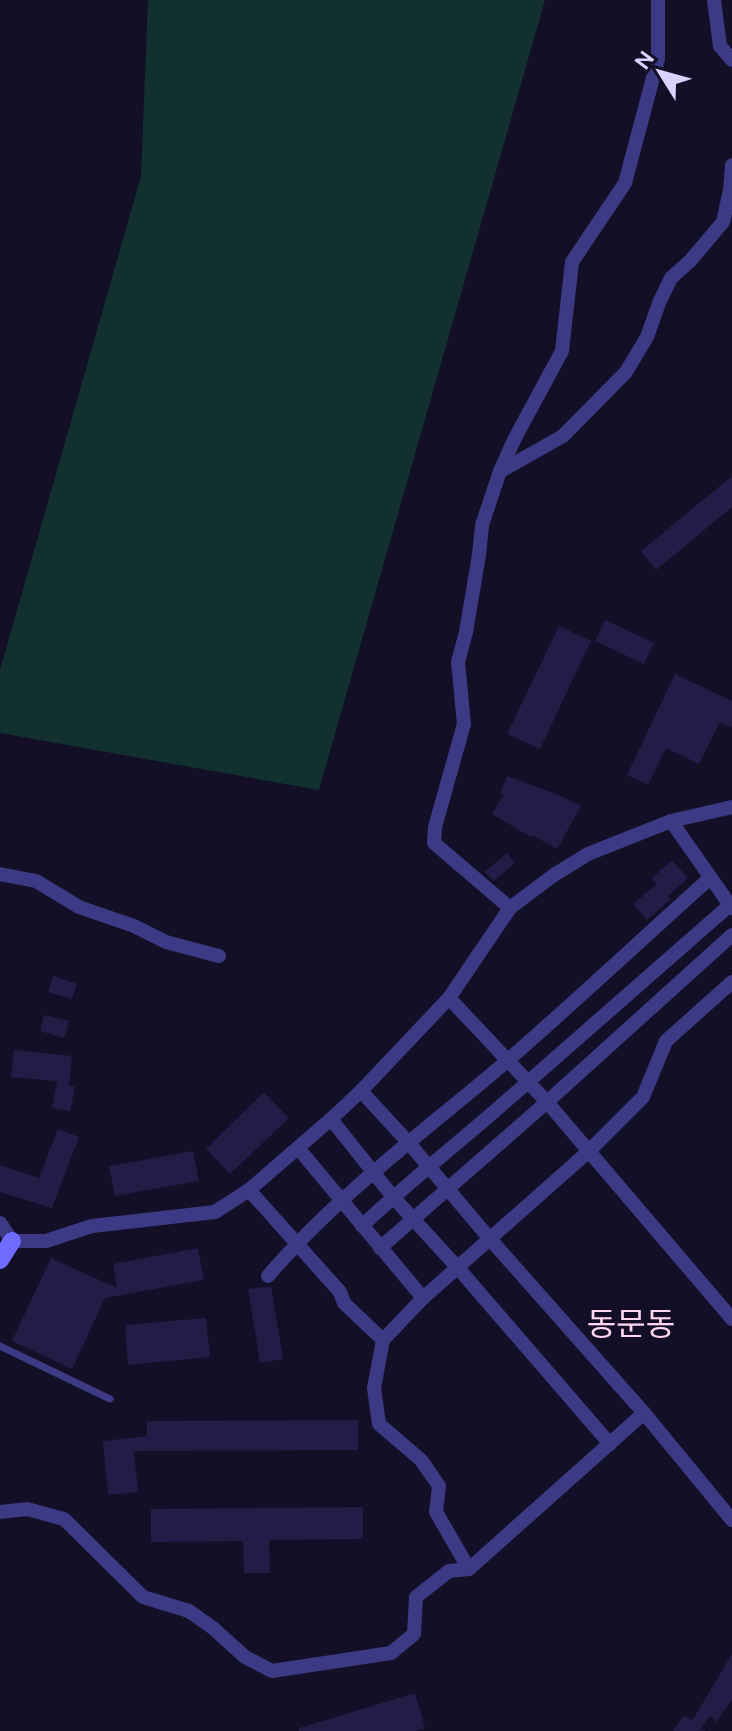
<svg xmlns="http://www.w3.org/2000/svg" width="732" height="1731" font-family="Ubuntu,'Noto Sans KR',sans-serif">
<style>
.green{fill:#12302f}
.building{fill:#241b47}
.lines{fill:none;stroke-linecap:round;stroke-linejoin:round}
.lane{stroke:#3d3a85;stroke-width:7}
.street{stroke:#3d3a85;stroke-width:14}
.secondary{stroke:#6f6bff;stroke-width:18}
.labels{text-anchor:middle;stroke-width:6;stroke-linejoin:round;paint-order:stroke}
.quarter-label{font-size:32px;fill:#ffd6f0;stroke:#130f26}
</style>
<rect width="100%" height="100%" fill="#130f26"/>
<path class="green" d="M148 0H545L319 790 0 733V670L141 176Z"/>
<g class="building">
<path d="M732 476V507L656 570 641 551Z"/>
<path d="M605 620 654 643 644 664 595 641Z"/>
<path d="M559 626 591 641 540 749 507 734Z"/>
<path d="M675 674 732 701V728L720 722 699 764 666 748 648 785 627 775Z"/>
<path d="M507 776 559 795 581 806 557 849 532 835 531 837 492 814 503 795 500 794Z"/>
<path d="M507 853 515 863 494 881 484 872Z"/>
<path d="M672 860 688 878 668 896 671 899 647 920 633 904 657 884 652 878Z"/>
<path d="M53 976 77 984 72 999 48 992Z"/>
<path d="M44 1015 69 1021 64 1038 40 1031Z"/>
<path d="M14 1050 72 1056 69 1086 75 1087 70 1111 52 1108 57 1081 11 1077Z"/>
<path d="M264 1092 289 1118 230 1174 206 1149Z"/>
<path d="M58 1129 79 1137 52 1208 0 1192V1165L39 1178Z"/>
<path d="M193 1151 199 1181 115 1196 109 1166Z"/>
<path d="M198 1248 204 1280 105 1298 72 1369 12 1341 51 1258 117 1288 113 1264Z"/>
<path d="M271 1286 283 1359 260 1363 248 1289Z"/>
<path d="M206 1318 210 1357 128 1365 125 1325Z"/>
<path d="M358 1420V1450L134 1451 138 1492 108 1495 103 1441 147 1436V1421Z"/>
<path d="M363 1507V1539L269 1540 270 1573H244L243 1541 151 1542V1509Z"/>
<path d="M732 1654V1700L716 1722 710 1716 701 1728 706 1731H673L684 1715 692 1721Z"/>
<path d="M415 1693 425 1728 415 1731H299V1728Z"/>
</g>
<g class="lines">
<path class="lane" d="M0 1346 110 1399"/>
<g class="street">
<path d="M714 0 720 46 732 60"/>
<path d="M501 471 563 436 626 372 647 337 659 303 671 278 690 261 723 222 730 190 732 165"/>
<path d="M671 821 732 908"/>
<path d="M0 874 36 881 79 907 134 926 166 942 219 956"/>
<path d="M510 908 434 843 435 827 464 724 458 662 466 632 479 555 482 525 500 471 515 438 562 351 572 262 625 183 658 59V0"/>
<path d="M449 998 547 1102 732 1319"/>
<path d="M361 1091 408 1142 490 1239 644 1413 732 1520"/>
<path d="M331 1119 393 1197 458 1268 610 1444"/>
<path d="M298 1148 423 1298"/>
<path d="M249 1190 340 1292 344 1303 383 1340"/>
<path d="M0 1223 12 1241H46L92 1226 215 1212 249 1190 331 1119 361 1091 449 998 510 908 554 875 588 854 671 821 732 807"/>
<path d="M362 1226C405 1185 451 1149 496 1110 574 1042 652 974 730 905"/>
<path d="M380 1248 547 1102 732 935"/>
<path d="M268 1276C338 1194 425 1131 507 1061 576 1001 642 939 710 878"/>
<path d="M0 1512 27 1509 64 1519 143 1597 189 1611 213 1628 245 1657 272 1671 391 1653 414 1634 416 1597 449 1571 469 1569 644 1413"/>
<path d="M469 1569 436 1512 439 1486 421 1460 379 1424 374 1388 383 1340 423 1298 589 1151 643 1097 666 1041 732 982"/>
</g>
<path class="secondary" d="M0 1260 12 1241"/>
</g>
<g class="labels">
<g class="quarter-label">
<text x="631" y="1335">동문동</text>
</g>
</g>
<g transform="translate(660 72) rotate(307)" stroke="#130f26" stroke-width="6" paint-order="stroke">
<path d="M0-6L14 30L0 20L-14 30Z" fill="#d9d4ff"/>
<text y="-12" font-size="22" font-weight="bold" text-anchor="middle" fill="#d9d4ff">N</text>
</g>
</svg>
